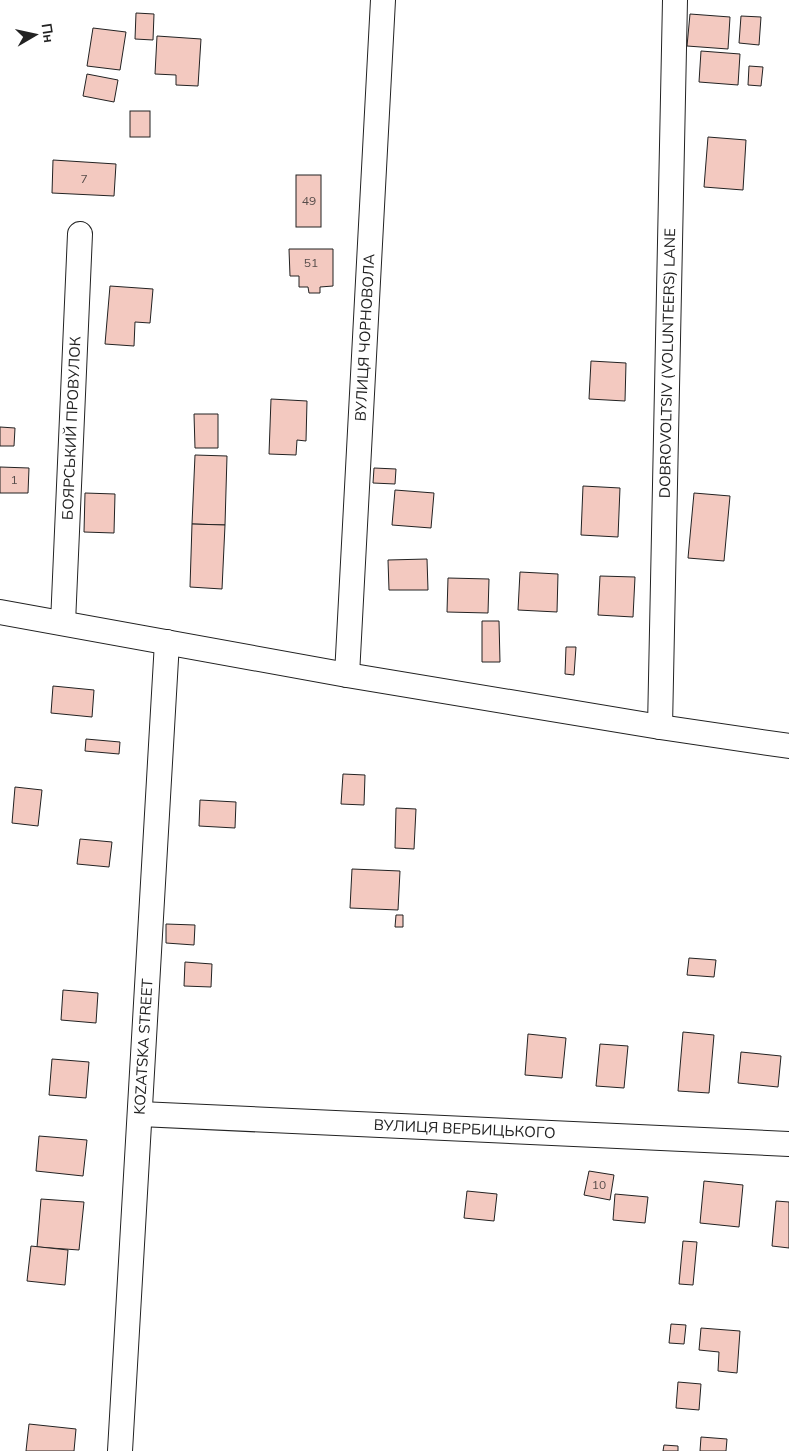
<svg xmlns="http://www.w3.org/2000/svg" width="789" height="1451" font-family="Mulish,sans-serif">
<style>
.building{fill:#f3c9c0;stroke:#222}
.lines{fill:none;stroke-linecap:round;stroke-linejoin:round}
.minor-casing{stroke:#222;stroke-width:26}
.minor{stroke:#fff;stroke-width:24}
.labels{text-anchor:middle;stroke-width:4;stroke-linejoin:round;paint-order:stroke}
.number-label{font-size:12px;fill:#564c4a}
.street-label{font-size:15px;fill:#222;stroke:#fff}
</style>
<rect width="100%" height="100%" fill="#fff"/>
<g class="building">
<path d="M136 13 154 14 153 40 135 39Z"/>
<path d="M690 14 730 17 728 49 687 46Z"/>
<path d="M741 16 761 17 759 45 739 43Z"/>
<path d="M93 28 126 32 120 70 87 66Z"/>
<path d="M157 36 201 39 198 86 176 85V75L155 74Z"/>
<path d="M701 51 740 54 738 85 699 82Z"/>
<path d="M749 66 763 67 761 86 748 85Z"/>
<path d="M87 74 118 80 114 102 83 96Z"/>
<rect x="130" y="111" width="20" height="26"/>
<path d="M708 137 746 140 743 190 704 187Z"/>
<path d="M53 160 116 164 114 196 52 193Z"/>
<rect x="296" y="175" width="25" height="52"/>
<path d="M289 249H333V286L320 287V293H309L308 287H299V276H290Z"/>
<path d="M110 286 153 289 150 323 135 322 134 346 105 344Z"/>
<path d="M591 361 626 363 625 401 589 399Z"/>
<path d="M271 399 307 401 306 441 297 440 296 455 269 454Z"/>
<path d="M194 414H218V448H195Z"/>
<path d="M0 427 15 428 14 446H0Z"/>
<path d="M195 455 227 456 225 525 192 524Z"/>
<path d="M0 467 29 468 28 493H0Z"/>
<path d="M374 468 396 469 395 484 373 483Z"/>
<path d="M583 486 620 488 618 537 581 535Z"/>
<path d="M395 490 434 493 431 528 392 525Z"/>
<path d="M85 493 115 494 114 533 84 532Z"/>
<path d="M694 493 730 496 724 561 688 558Z"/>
<path d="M192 524 225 525 222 589 190 587Z"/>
<path d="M427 559 428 590H389L388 560Z"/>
<path d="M520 572 558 574 557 612 518 610Z"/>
<path d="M600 576 635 577 633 617 598 615Z"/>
<path d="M448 578 489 579 488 613 447 612Z"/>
<path d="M482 621H499L500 662H482Z"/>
<path d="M566 647H576L574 675 565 674Z"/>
<path d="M53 686 94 690 92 717 51 713Z"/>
<path d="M86 739 120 742 119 754 85 751Z"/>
<path d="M343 774 365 775 364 805 341 804Z"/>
<path d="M15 787 42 790 38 826 12 823Z"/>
<path d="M200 800 236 802 235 828 199 826Z"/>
<path d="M396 808 416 809 414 849 395 848Z"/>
<path d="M80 839 112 842 109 867 77 864Z"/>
<path d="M352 869 400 871 398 910 350 908Z"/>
<path d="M396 915H403V927H395Z"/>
<path d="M166 924 195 925 194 945 166 943Z"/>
<path d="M689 958 716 960 714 977 687 975Z"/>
<path d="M185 962 212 964 211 987 184 986Z"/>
<path d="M63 990 98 993 96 1023 61 1020Z"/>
<path d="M683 1032 714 1035 709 1093 678 1091Z"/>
<path d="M528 1034 566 1038 562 1078 525 1075Z"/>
<path d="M600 1044 628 1046 624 1088 596 1086Z"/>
<path d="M741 1052 781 1056 778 1087 738 1083Z"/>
<path d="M52 1059 89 1062 86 1098 49 1095Z"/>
<path d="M39 1136 87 1140 83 1176 36 1171Z"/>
<path d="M589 1171 614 1175 610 1200 584 1195Z"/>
<path d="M704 1181 743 1185 739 1227 700 1223Z"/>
<path d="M467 1191 497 1194 494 1221 464 1218Z"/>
<path d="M615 1194 648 1197 645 1223 613 1220Z"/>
<path d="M41 1199 84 1202 79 1250 37 1247Z"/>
<path d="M776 1201 789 1202V1248L772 1246Z"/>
<path d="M683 1241 697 1242 693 1285 679 1284Z"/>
<path d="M31 1246 68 1250 65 1285 27 1281Z"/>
<path d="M671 1324 686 1325 684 1344 669 1343Z"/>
<path d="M701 1328 740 1331 737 1373 718 1371 719 1352 699 1350Z"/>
<path d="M678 1382 701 1384 699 1410 676 1408Z"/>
<path d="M29 1424 76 1429 74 1451H26Z"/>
<path d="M701 1437 727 1439 726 1451H700Z"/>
<path d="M664 1445 678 1446V1451H663Z"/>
</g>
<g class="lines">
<g class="minor-casing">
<g id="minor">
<path d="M0 612 347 675 660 727 789 746"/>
<path id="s1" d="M63 623 80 234"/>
<path id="s2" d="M347 675 383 0"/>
<path id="s3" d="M660 727 675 0"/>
<path id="s4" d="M140 1114 789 1144"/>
<path id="s5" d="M120 1451 167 642"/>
</g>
</g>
<use href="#minor" class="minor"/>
</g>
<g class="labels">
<g class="number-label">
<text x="84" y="183">7</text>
<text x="309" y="205">49</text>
<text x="311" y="267">51</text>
<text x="14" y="484">1</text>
<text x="599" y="1189">10</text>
</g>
<g class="street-label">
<text dy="5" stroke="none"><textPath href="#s2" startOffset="338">ВУЛИЦЯ ЧОРНОВОЛА</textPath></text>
<text dy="5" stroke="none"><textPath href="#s3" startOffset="364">DOBROVOLTSIV (VOLUNTEERS) LANE</textPath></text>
<text dy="5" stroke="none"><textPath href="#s1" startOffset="195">БОЯРСЬКИЙ ПРОВУЛОК</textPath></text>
<text dy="5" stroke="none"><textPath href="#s5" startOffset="405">KOZATSKA STREET</textPath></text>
<text dy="5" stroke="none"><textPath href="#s4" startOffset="325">ВУЛИЦЯ ВЕРБИЦЬКОГО</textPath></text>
</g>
</g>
<g transform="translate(35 35) rotate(81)" stroke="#ffffff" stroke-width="4" paint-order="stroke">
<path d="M0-4L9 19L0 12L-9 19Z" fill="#222222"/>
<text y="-8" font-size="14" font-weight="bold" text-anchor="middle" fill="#222222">Пн</text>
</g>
</svg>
